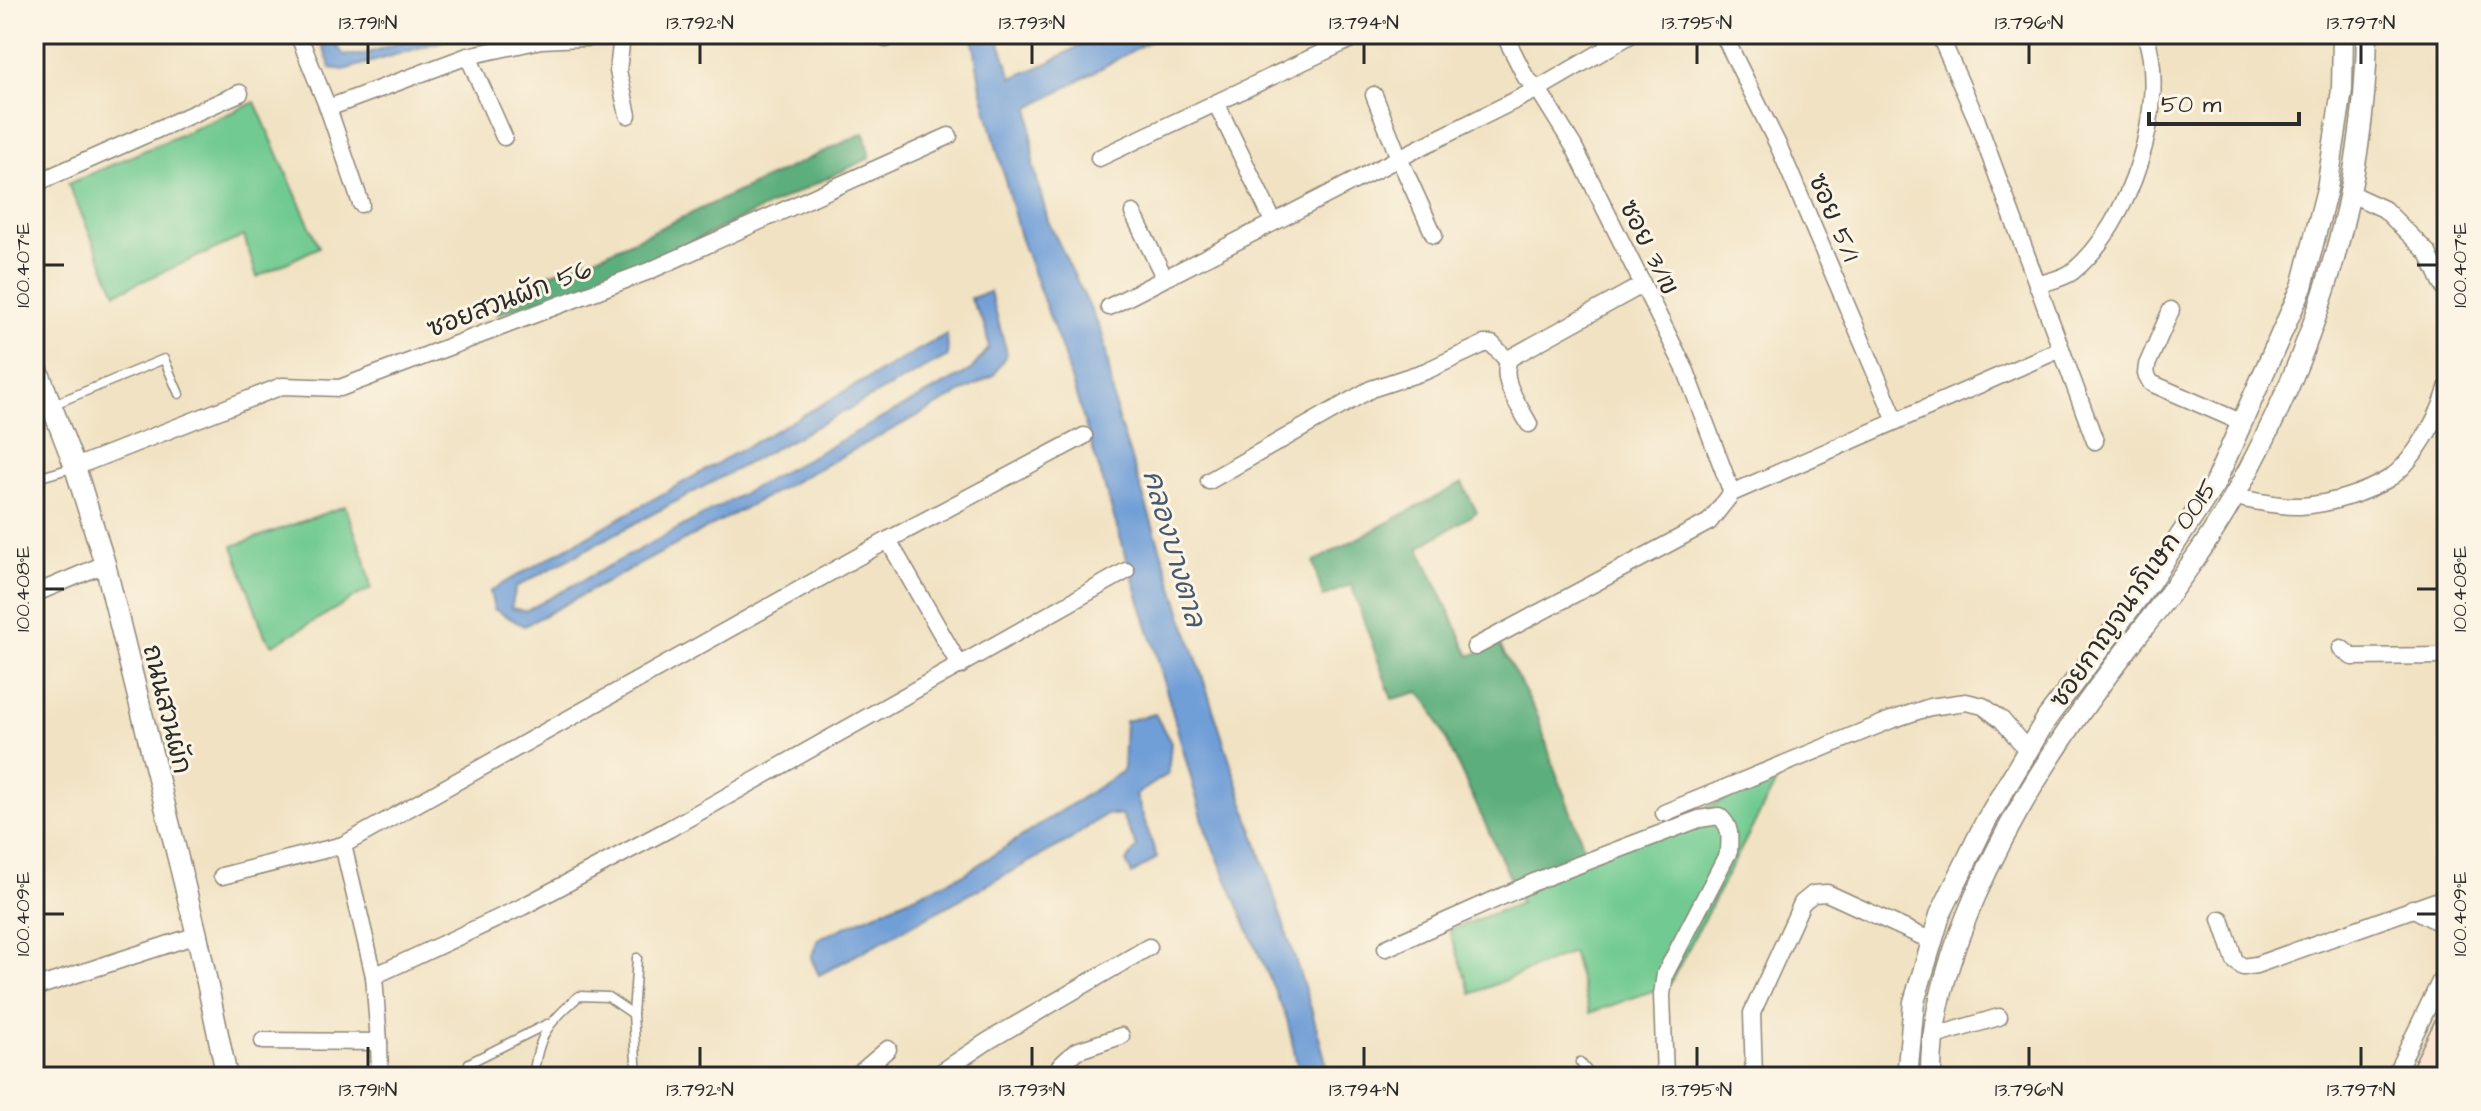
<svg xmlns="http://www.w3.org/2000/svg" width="2481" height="1111" font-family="'Architects Daughter','Playpen Sans Thai',sans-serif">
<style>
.green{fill:#71ca91;stroke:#4e7a5e;stroke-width:2}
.forest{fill:#5cae7b;stroke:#446c53;stroke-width:2}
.water{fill:#6f9ed7;stroke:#4d6481;stroke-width:2}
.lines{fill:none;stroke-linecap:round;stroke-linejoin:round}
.service-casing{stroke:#8e8677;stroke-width:11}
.minor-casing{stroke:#8e8677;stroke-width:19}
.tertiary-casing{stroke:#8e8677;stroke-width:23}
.secondary-casing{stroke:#8e8677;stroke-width:27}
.service{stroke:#fff;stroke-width:8}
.minor{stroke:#fff;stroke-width:16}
.tertiary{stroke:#fff;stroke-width:20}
.secondary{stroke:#fce5d0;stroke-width:24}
.ticks{fill:none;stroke:#2b2b2b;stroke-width:3}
.labels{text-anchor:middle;stroke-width:6;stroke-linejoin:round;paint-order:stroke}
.street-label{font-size:26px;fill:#2b2b2b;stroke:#fcf5e5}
.water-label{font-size:28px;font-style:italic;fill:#465970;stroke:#fcf5e5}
.neatline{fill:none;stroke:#2b2b2b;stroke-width:3}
.ticks-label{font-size:20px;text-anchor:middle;fill:#2b2b2b}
</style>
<rect width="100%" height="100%" fill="#fcf5e5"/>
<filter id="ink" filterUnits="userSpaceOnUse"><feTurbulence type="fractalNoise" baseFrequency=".0125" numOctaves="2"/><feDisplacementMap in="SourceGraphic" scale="16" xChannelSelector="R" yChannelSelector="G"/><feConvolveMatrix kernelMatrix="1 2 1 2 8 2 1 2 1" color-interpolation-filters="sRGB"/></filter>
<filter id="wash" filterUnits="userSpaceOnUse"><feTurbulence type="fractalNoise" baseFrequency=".006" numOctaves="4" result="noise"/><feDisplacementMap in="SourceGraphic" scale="32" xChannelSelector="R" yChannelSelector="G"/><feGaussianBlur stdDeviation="1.8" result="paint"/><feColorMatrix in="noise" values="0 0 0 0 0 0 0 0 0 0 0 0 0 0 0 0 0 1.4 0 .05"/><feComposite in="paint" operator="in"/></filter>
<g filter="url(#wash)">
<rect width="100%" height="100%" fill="#f1e2c3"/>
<g class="green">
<path d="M255 102 319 247 257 277 244 236 116 293 68 184Z"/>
<path d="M345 506 365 559 371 588 273 645 265 636 233 546Z"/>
<path d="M1780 775 1669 985 1590 1013 1572 952 1472 994 1449 930 1521 903 1514 886 1666 826Z"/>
</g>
<g class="forest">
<path d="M864 133 870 158 643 265 497 314 498 293 606 253Z"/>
<path d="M1462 483 1477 512 1419 548 1470 656 1499 644 1538 716 1552 762 1587 855 1514 886 1431 707 1419 692 1392 699 1351 585 1323 597 1313 562Z"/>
</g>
<g class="water">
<path d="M318 34H328L344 55H363L425 34H466L344 70 331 68Z"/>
<path d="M972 34H997L1012 78 1046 64 1101 34H1162L1030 108 1033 165 1048 221 1103 335 1117 416 1311 1008 1330 1077H1300L1287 1019 1206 831 1153 643 1062 350 1020 237 981 88Z"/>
<path d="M990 292 1007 353 994 375 524 626 494 609 490 591 947 334 948 356 516 587 511 608 526 611 971 370 989 348 985 326 970 298Z"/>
<path d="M1155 714 1171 743 1168 774 1136 795 1157 858 1132 874 1126 862 1137 847 1122 816 1106 814 1070 840 819 975 811 958 818 939 964 874 1123 771 1125 721Z"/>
</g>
</g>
<g filter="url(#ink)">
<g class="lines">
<g class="service-casing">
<g id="service">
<path d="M52 405 164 359 179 394"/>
<path d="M34 479 75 467"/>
<path d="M633 1014 637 958"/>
<path d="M1580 1062 1592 1077"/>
<path d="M469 1063 547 1024"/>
<path d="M533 1077C539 1033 547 1025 579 996L608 997 633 1014 637 1077"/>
</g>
</g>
<g class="minor-casing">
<g id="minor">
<path d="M298 34 328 108 361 204"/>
<path d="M884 34 886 39"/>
<path d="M1504 34 1526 78 1538 89 1574 147 1686 371 1732 493"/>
<path d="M1723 34 1779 147 1896 421"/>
<path d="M1939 34 1976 118 2095 441"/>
<path d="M622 36 618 71 628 115"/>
<path d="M468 56 504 137"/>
<path d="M1374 95 1399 158 1434 235"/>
<path d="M1216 103 1273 221"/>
<path d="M328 108 468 56 541 40 663 34"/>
<path d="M1099 158 1362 34"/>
<path d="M34 184 240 93"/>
<path d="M2351 194 2384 209 2428 253 2447 294"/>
<path d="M1133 213 1164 277"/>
<path d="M2037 285C2049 281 2062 279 2072 272 2130 226 2170 103 2145 34"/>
<path d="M1109 307 1399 158 1538 89 1632 34"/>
<path d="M2171 310 2147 365 2146 374 2151 383 2243 423"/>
<path d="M1529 424C1519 405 1498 378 1510 358L1642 285"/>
<path d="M75 467 282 386 340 388 649 271 949 136"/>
<path d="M1209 481 1371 389 1426 371 1484 344H1492L1508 361"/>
<path d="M2234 497C2256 501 2280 507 2301 506 2330 504 2363 494 2388 479 2412 465 2441 414 2447 388"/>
<path d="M888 540 960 666"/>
<path d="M34 594 105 564"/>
<path d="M1475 647 1709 522 1732 493 2061 349"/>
<path d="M2341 648 2352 657 2447 656"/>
<path d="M1664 813 1891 720 1930 707 1966 702 1983 706 2002 720 2028 751"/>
<path d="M343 845 374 976 379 1042"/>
<path d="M222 876 343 845 888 540 1084 436"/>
<path d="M2412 908 2447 927"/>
<path d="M2221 919 2235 961 2243 967 2256 965 2447 897"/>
<path d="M1386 948 1541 879 1699 819 1719 816C1731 826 1730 836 1729 851L1665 974 1662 995 1665 1077"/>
<path d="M374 976 522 907 669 829 1126 571"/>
<path d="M34 988 197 935"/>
<path d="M1935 1036 1999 1017"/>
<path d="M263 1041 379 1042 380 1077"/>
<path d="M855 1077 888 1049"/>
<path d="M934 1077 988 1041 1149 947"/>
<path d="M1059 1077 1060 1066 1076 1051 1121 1036"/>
<path d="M1754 1077 1752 1013 1802 903 1813 894 1827 893 1932 941"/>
<path d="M2075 1077H2076"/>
<path d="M2394 1077 2447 967"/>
</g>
</g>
<g class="tertiary-casing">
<g id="tertiary">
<path d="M34 360 75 467 105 564 197 935 227 1077"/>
<path d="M1907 1077 1914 1002 1940 915 1986 821 2047 718 2149 583 2214 485 2302 287 2327 189 2342 90 2343 34"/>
<path d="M1931 1077C1929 964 2005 824 2067 732 2120 651 2188 580 2235 495 2314 353 2365 197 2367 34"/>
</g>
</g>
<g class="secondary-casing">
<path id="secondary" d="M2421 1077 2447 1025"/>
</g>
<use href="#service" class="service"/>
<use href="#minor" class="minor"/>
<use href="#tertiary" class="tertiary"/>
<use href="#secondary" class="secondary"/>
</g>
</g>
<path class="ticks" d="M368 44V64M700 44V64M1032 44V64M1364 44V64M1697 44V64M2029 44V64M2361 44V64M44 265H64M2417 265H2437M44 589H64M2417 589H2437M44 914H64M2417 914H2437M368 1047V1067M700 1047V1067M1032 1047V1067M1364 1047V1067M1697 1047V1067M2029 1047V1067M2361 1047V1067"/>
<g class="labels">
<g class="street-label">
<text transform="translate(1835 217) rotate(67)" y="9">ซอย 5/1</text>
<text transform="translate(1650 247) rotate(64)" y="9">ซอย 3/1ข</text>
<text transform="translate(509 298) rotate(-21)" y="9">ซอยสวนผัก 56</text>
<text transform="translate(2133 593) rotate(-55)" y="9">ซอยกาญจนาภิเษก 0015</text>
<text transform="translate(168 709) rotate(76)" y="9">ถนนสวนผัก</text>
</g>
<g class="water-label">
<text transform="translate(1175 548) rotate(74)" y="10">คลองบางตาล</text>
</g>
</g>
<rect width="2481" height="1111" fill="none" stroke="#fcf5e5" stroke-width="88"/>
<path d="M2149 112v12h150v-12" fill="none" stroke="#2b2b2b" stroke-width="4"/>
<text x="2161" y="112" font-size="24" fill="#2b2b2b" stroke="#fcf5e5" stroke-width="6" paint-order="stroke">50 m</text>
<rect x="44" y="44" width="2393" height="1023" class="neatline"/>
<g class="ticks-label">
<text x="368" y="29">13.791°N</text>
<text x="700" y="29">13.792°N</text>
<text x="1032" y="29">13.793°N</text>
<text x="1364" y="29">13.794°N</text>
<text x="1697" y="29">13.795°N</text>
<text x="2029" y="29">13.796°N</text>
<text x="2361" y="29">13.797°N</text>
<text transform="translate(2459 265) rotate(-90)" y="7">100.407°E</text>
<text transform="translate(22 265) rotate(-90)" y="7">100.407°E</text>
<text transform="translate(2459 589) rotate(-90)" y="7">100.408°E</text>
<text transform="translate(22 589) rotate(-90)" y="7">100.408°E</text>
<text transform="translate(2459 914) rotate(-90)" y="7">100.409°E</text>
<text transform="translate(22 914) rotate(-90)" y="7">100.409°E</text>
<text x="368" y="1096">13.791°N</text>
<text x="700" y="1096">13.792°N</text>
<text x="1032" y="1096">13.793°N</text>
<text x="1364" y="1096">13.794°N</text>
<text x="1697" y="1096">13.795°N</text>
<text x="2029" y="1096">13.796°N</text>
<text x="2361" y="1096">13.797°N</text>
</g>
</svg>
